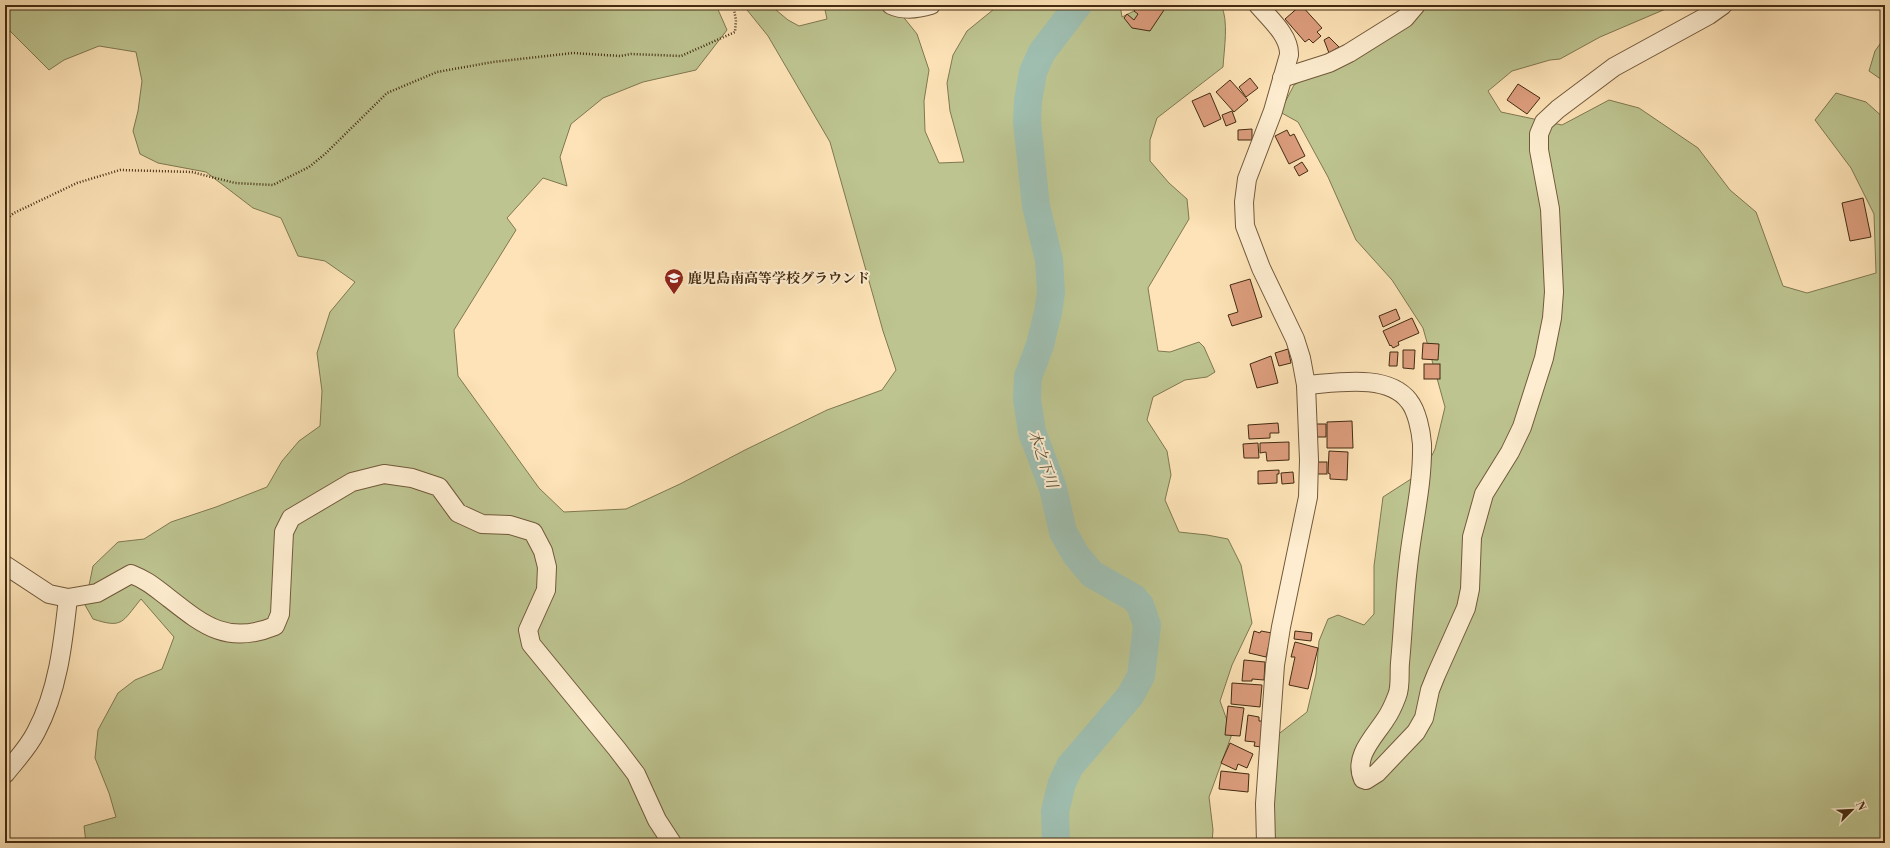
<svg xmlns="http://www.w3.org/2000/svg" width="1890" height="848" font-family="'Libre Bodoni','Noto Serif JP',serif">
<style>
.green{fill:#bdc490;stroke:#807850}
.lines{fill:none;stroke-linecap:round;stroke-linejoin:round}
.river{stroke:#9fbeb0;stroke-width:28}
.building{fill:#dc9d7d;stroke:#432b11}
.minor-casing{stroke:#72593a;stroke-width:20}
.path{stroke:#432b11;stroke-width:2.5;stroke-dasharray:1 2;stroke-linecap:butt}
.minor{stroke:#feedd0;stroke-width:18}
.labels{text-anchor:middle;stroke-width:4;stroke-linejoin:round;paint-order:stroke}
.poi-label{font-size:14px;font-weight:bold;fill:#432b11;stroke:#feedd0;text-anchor:start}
.water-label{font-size:15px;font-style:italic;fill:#5a5039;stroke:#feedd0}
</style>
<rect width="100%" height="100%" fill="#fde3b7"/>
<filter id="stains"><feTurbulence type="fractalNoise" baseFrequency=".005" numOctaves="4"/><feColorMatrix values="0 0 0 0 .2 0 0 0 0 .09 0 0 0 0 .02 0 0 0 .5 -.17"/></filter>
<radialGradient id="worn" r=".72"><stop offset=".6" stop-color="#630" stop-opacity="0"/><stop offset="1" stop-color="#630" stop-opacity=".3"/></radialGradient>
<g class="green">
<path d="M5 5H716L727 30 696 70 643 82 603 98 571 124 560 157 567 186 543 178 507 218 516 230 454 330 458 376 539 488 564 512 626 509 680 484 745 450 827 410 882 390 896 370 883 331 830 142 768 36 743 5H770L788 20 799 26 827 19 824 5H879L901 14 917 34 929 70 924 101 925 131 939 163 964 162 950 111 947 83 953 55 967 31 999 5H1120L1122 17 1146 5H1221C1229 20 1224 50 1223 67L1157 118 1150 140V161L1169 183 1187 199 1189 219 1148 288 1158 351 1170 352 1199 342 1204 347 1215 372 1207 377 1185 380 1153 397 1147 420 1167 451 1171 475 1165 500 1179 532 1207 535 1228 539 1241 565 1252 623 1232 665 1220 701 1232 734 1209 797 1213 830 1212 843H86L84 826 116 817 109 793 95 758 98 730 118 693 135 680 162 669 174 637 141 599C122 622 123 629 93 619L85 605 93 566 118 542 144 539 171 522 216 507 267 487 282 461 299 441 320 426 322 391 317 353 330 312 355 282 325 261 298 256 281 218 253 208 206 172 158 163 140 154 133 131 138 111 142 81 136 52 99 46 64 60 49 70 5 26Z"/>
<path d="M1425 5H1675L1600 37 1560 59 1550 60 1512 71 1488 91 1501 112 1562 125 1609 100 1639 108 1698 148 1730 190 1756 212 1783 286 1807 293 1876 273 1874 214 1851 168 1815 120 1836 93 1866 102 1885 119V843H1272L1276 736 1307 712 1316 674 1319 641 1328 619 1338 615 1364 625 1374 614V566L1383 497 1425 470 1435 449 1445 407 1423 328 1392 280 1356 240 1328 177 1298 122 1280 112 1294 85 1413 19Z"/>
<path d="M1885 37V82L1869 71 1875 51Z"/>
</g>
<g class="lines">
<path class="river" d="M1056 843 1055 811 1062 783 1070 766 1130 696 1141 676 1147 625 1140 605 1134 598 1092 574 1076 555 1063 532 1053 488 1032 432 1027 399 1028 377 1040 345 1048 312 1051 292 1049 260 1036 206 1027 122 1028 101 1033 72 1042 52 1078 5"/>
</g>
<g class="building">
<path d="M1138 5H1158L1164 10 1150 31 1132 28 1124 18 1127 14 1134 20 1138 14 1134 11Z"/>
<path d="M1301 5 1322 28 1317 32 1321 36 1313 43 1309 39 1305 42 1285 19Z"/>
<path d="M1329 37 1339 47 1329 53 1324 40Z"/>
<path d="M1250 78 1258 88 1246 97 1239 87Z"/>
<path d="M1230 80 1248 100 1234 112 1216 92Z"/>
<path d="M1518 84 1540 98 1527 114 1507 100Z"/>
<path d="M1210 93 1221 119 1204 127 1192 101Z"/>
<path d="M1232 111 1236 122 1226 126 1222 115Z"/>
<path d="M1252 129V140H1238V130Z"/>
<path d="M1287 130 1290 136 1294 134 1305 156 1289 164 1275 136Z"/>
<path d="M1302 162 1308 171 1299 176 1294 167Z"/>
<path d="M1863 198 1871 237 1850 241 1842 203Z"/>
<path d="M1250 279 1262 317 1232 326 1228 315 1238 312 1230 285Z"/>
<path d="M1396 309 1400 319 1383 327 1379 316Z"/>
<path d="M1412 318 1419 333 1398 342 1399 345 1393 348 1391 345 1390 346 1383 331Z"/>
<path d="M1423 343 1439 344 1438 360 1422 359Z"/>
<path d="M1288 349 1291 363 1279 366 1275 353Z"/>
<path d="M1403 350H1415L1414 369 1403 368Z"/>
<path d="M1390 352H1398L1397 366H1389Z"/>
<path d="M1271 356 1278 383 1257 388 1250 364Z"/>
<rect x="1424" y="364" width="16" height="15"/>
<path d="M1352 421 1353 448H1327V422Z"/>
<path d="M1278 423 1279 433H1270V438L1249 439 1248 425Z"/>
<path d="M1314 424H1326V437H1315Z"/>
<path d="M1289 442V460L1267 461 1266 452 1260 453V443Z"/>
<path d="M1258 443 1259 458H1244L1243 444Z"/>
<path d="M1329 451 1348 452 1347 480 1330 479V474L1328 473Z"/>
<rect x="1317" y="462" width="10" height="12"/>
<path d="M1279 470V474H1277V483L1258 484V471Z"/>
<path d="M1293 472 1294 483 1282 484 1281 473Z"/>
<path d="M1254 631 1260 633 1261 631 1272 633 1266 657 1249 653Z"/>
<path d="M1295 631 1312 633 1311 641 1294 639Z"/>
<path d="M1295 642 1318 648 1308 689 1289 685 1295 657H1291Z"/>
<path d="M1244 660 1265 662 1264 680 1252 679V681H1242Z"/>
<path d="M1232 683 1262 685 1260 707 1231 704Z"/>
<path d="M1228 706 1244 708 1240 736 1225 735Z"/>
<path d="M1248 715 1259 717V721H1264L1261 747 1254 746 1255 742 1245 741Z"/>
<path d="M1230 743 1253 754 1247 768 1238 764 1236 770 1221 763Z"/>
<path d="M1221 771 1249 774 1248 792 1219 789Z"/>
</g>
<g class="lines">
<g class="minor-casing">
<g id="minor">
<path d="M891 5C904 11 918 9 931 5"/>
<path d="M1258 5C1270 19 1290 36 1289 55L1273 111 1247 179 1244 202 1245 226 1261 268 1295 339 1301 358 1306 385 1309 460 1308 497 1281 627 1275 665 1265 804 1266 843"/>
<path d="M1282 78 1329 63 1349 53 1405 18 1416 5"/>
<path d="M1306 385C1336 383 1388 373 1409 401 1417 411 1421 431 1422 444 1423 486 1412 526 1408 567 1404 599 1403 631 1400 663 1399 673 1401 687 1397 696 1394 704 1390 713 1385 720 1374 737 1353 757 1363 779L1366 780 1377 773 1416 732 1424 718 1430 690 1436 675 1466 608 1470 589 1472 537 1484 494 1510 452 1522 427 1544 358 1552 318 1554 292 1550 209 1539 150V134L1544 122 1558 109 1614 67 1709 15 1723 5"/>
<path d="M5 565 49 594 68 598 97 593 131 574C146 580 153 586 165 595 202 624 226 646 275 626L280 614 284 532 291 518 352 482 384 474 412 478 439 487 458 513 482 524 510 525 533 532 543 551 547 567 546 590 528 630 531 644 617 749 636 774 657 820 672 843"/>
<path d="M5 774C16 760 28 748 36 732 58 691 63 644 68 598"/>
</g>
</g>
<path class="path" d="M5 220 14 213 77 183 120 170 192 172 235 183 273 185 309 167 325 154 387 93 437 72 493 62 573 53 620 56 631 54 681 56 735 32 736 20 733 5"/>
<use href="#minor" class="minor"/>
</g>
<defs>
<g id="school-pin" transform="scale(1)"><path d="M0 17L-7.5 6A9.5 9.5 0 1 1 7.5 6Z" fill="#8f2418" stroke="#feedd0"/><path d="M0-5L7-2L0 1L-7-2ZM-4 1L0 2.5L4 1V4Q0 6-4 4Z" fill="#fff"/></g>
</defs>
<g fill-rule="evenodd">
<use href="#school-pin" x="674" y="278"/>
</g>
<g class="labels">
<g class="poi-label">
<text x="688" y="283">鹿児島南高等学校グラウンド</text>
</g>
<g class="water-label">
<text transform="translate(1043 459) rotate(71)" y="5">木之下川</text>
</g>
</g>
<rect width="1890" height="848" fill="none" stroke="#fde3b7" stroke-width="20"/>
<rect x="6" y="6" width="1878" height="836" fill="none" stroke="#432b11" stroke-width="2"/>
<rect x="10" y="10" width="1870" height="828" fill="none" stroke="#432b11"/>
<g transform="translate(1852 810) rotate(66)" stroke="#feedd0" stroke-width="3" paint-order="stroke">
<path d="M0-3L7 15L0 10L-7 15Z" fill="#432b11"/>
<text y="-6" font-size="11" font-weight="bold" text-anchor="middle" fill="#432b11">N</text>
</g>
<rect width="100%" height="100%" filter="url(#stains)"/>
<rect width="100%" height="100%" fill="url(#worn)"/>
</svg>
